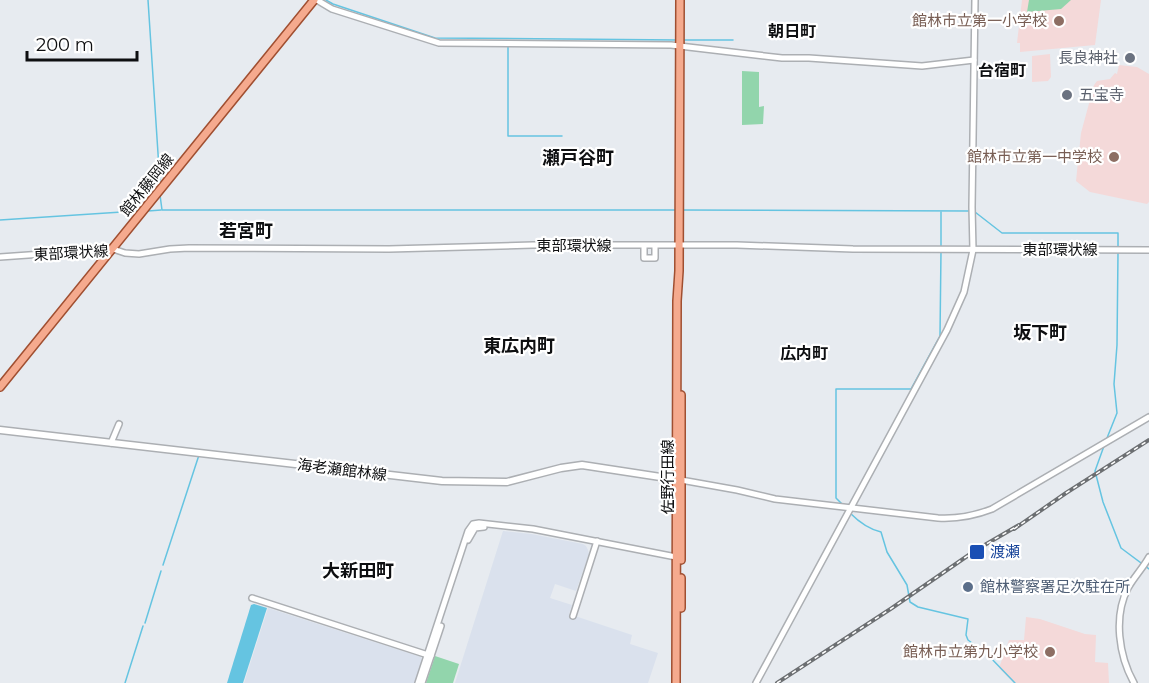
<svg xmlns="http://www.w3.org/2000/svg" width="1149" height="683" font-family="Montserrat,'Noto Sans JP',sans-serif">
<style>
.built{fill:#dae1ed}
.education{fill:#f4d9d9}
.green{fill:#92d5ac}
.water{fill:#65c4e1}
.lines{fill:none;stroke-linecap:round;stroke-linejoin:round}
.stream{stroke:#65c4e1;stroke-width:1.5}
.tertiary-casing{stroke:#acafb3;stroke-width:8}
.secondary-casing{stroke:#acafb3;stroke-width:9}
.primary-casing{stroke:#a04f31;stroke-width:10}
.tertiary{stroke:#fff;stroke-width:5}
.secondary{stroke:#fff;stroke-width:6}
.primary{stroke:#f5aa8e;stroke-width:7}
.rail-casing{stroke:#6c6f72;stroke-width:4}
.rail{stroke:#fff;stroke-width:1.5;stroke-dasharray:4.5;stroke-linecap:butt}
.education-dot{fill:#8d6e63;stroke:#fff;stroke-width:2}
.worship-dot{fill:#6b7280;stroke:#fff;stroke-width:2}
.transit-dot{fill:#1a4fb4;stroke:#fff;stroke-width:2}
.service-dot{fill:#5c6f8a;stroke:#fff;stroke-width:2}
.labels{text-anchor:middle;stroke-width:4.5;stroke-linejoin:round;paint-order:stroke}
.education-label{font-size:15px;fill:#785e54;stroke:#fff;text-anchor:end}
.worship-label{font-size:15px;fill:#5b616d;stroke:#fff;text-anchor:end}
.street-label{font-size:15px;fill:#0e0f11;stroke:#fff}
.transit-label{font-size:15px;fill:#164399;stroke:#fff;text-anchor:start}
.service-label{font-size:15px;fill:#4e5e75;stroke:#fff;text-anchor:start}
.neighbourhood-label{font-size:16px;font-weight:bold;fill:#0e0f11;stroke:#fff}
.quarter-label{font-size:18px;font-weight:bold;fill:#0e0f11;stroke:#fff}
</style>
<rect width="100%" height="100%" fill="#e7ebf0"/>
<g class="built">
<path d="M503 531 531 534 583 544 586 546 588 550 589 554 576 591 555 584 550 598 572 605 569 614 632 635 630 644 658 653 648 683H455Z"/>
<path d="M268 608 421 657 422 660 415 683H244Z"/>
</g>
<g class="education">
<path d="M1022 0H1101L1095 45 1020 52V43H1017Z"/>
<path d="M1050 54 1051 77 1048 81 1032 82V56Z"/>
<path d="M1119 65 1137 67 1149 74V202L1147 204 1090 192 1076 181 1081 133 1094 85 1097 81 1110 79 1115 73 1117 74Z"/>
<path d="M1026 617 1040 619 1085 634 1096 635 1095 662 1108 663 1109 683H1014L999 668 1009 640H1024Z"/>
</g>
<g class="green">
<path d="M1029 0H1071L1061 9 1027 12Z"/>
<path d="M742 71 759 72V107L764 106 763 124 742 125Z"/>
<path d="M435 656 459 664 453 683H426Z"/>
</g>
<path class="water" d="M254 604 267 608 243 683H227L251 605Z"/>
<g class="lines">
<g class="stream">
<path d="M148 0 160 184"/>
<path d="M326 0 333 4 435 38 678 40"/>
<path d="M683 40H733"/>
<path d="M508 47V136H562"/>
<path d="M160 195 162 210H676"/>
<path d="M681 210 970 211"/>
<path d="M148 211 161 210"/>
<path d="M975 212 1002 233H1118V248"/>
<path d="M0 220 137 211"/>
<path d="M941 246V212"/>
<path d="M1107 438 1117 413 1114 384 1117 345 1118 253"/>
<path d="M1104 446 1095 471 1103 502 1121 548 1149 569"/>
<path d="M843 505 836 498V389H911L940 336 941 251"/>
<path d="M850 513C859 522 868 529 881 532L887 552 907 585 910 602 918 607 968 619 966 635 968 640 988 655 1015 683"/>
<path d="M163 565 199 455"/>
<path d="M145 623 161 571"/>
<path d="M125 683 143 626"/>
</g>
<g class="tertiary-casing">
<g id="tertiary">
<path d="M317 0 332 9 439 43 671 45 782 58H809L922 66 974 60"/>
<path d="M644 246V258H655V246"/>
<path d="M0 257 113 249 125 253 139 254 170 249 189 248 389 249 533 245H737L853 249 1149 250"/>
<path d="M111 443 119 424"/>
<path d="M681 480 737 490 775 499 938 518C957 519 974 516 992 509L1149 417"/>
<path d="M468 540 475 528 484 527"/>
<path d="M252 598 431 656"/>
<path d="M573 616 597 541"/>
<path d="M418 683 468 531 473 524 479 523 533 529 676 557"/>
<path d="M422 683 441 626"/>
<path d="M756 683 947 330 964 292 973 250 972 207 975 0"/>
<path d="M1134 683C1119 656 1113 617 1128 588 1134 577 1143 568 1149 557"/>
</g>
</g>
<g class="secondary-casing">
<path id="secondary" d="M0 430 442 481 507 482 561 468 582 465 680 480"/>
</g>
<g class="primary-casing">
<g id="primary">
<path d="M0 387 314 0"/>
<path d="M681 560V395"/>
<path d="M681 608V578"/>
<path d="M676 683 677 301 679 271 680 0"/>
</g>
</g>
<use href="#tertiary" class="tertiary"/>
<use href="#secondary" class="secondary"/>
<use href="#primary" class="primary"/>
<g class="rail-casing">
<g id="rail">
<path d="M1014 529 1066 493 1149 440"/>
<path d="M777 683 892 608 976 550 1019 525"/>
</g>
</g>
<use href="#rail" class="rail"/>
</g>
<g class="education-dot">
<circle cx="1059" cy="21" r="6"/>
<circle cx="1114" cy="157" r="6"/>
<circle cx="1050" cy="652" r="6"/>
</g>
<g class="worship-dot">
<circle cx="1130" cy="58" r="6"/>
<circle cx="1067" cy="95" r="6"/>
</g>
<rect class="transit-dot" x="969" y="544" width="16" height="16" rx="3"/>
<circle class="service-dot" cx="968" cy="587" r="6"/>
<g class="labels">
<g class="education-label">
<text x="1047" y="26">館林市立第一小学校</text>
<text x="1102" y="162">館林市立第一中学校</text>
<text x="1038" y="657">館林市立第九小学校</text>
</g>
<g class="worship-label">
<text x="1118" y="63">長良神社</text>
<text x="1079" y="100" text-anchor="start">五宝寺</text>
</g>
<g class="street-label">
<text transform="translate(147 185) rotate(-51)" y="5">館林藤岡線</text>
<text x="574" y="251">東部環状線</text>
<text x="1060" y="255">東部環状線</text>
<text transform="translate(71 253) rotate(-3)" y="5">東部環状線</text>
<text transform="translate(342 470) rotate(7)" y="5">海老瀬館林線</text>
<text transform="translate(668 477) rotate(-90)" y="5">佐野行田線</text>
</g>
<g class="transit-label">
<text x="990" y="557">渡瀬</text>
</g>
<g class="service-label">
<text x="980" y="592">館林警察署足次駐在所</text>
</g>
<g class="neighbourhood-label">
<text x="792" y="37">朝日町</text>
<text x="1002" y="76">台宿町</text>
<text x="804" y="359">広内町</text>
</g>
<g class="quarter-label">
<text x="578" y="164">瀬戸谷町</text>
<text x="246" y="237">若宮町</text>
<text x="1040" y="339">坂下町</text>
<text x="519" y="352">東広内町</text>
<text x="358" y="577">大新田町</text>
</g>
</g>
<path d="M27 51v9h110v-9" fill="none" stroke="#0e0f11" stroke-width="3"/>
<text x="36" y="51" font-size="18" fill="#0e0f11" stroke="#ffffff" stroke-width="4.5" paint-order="stroke">200 m</text>
</svg>
